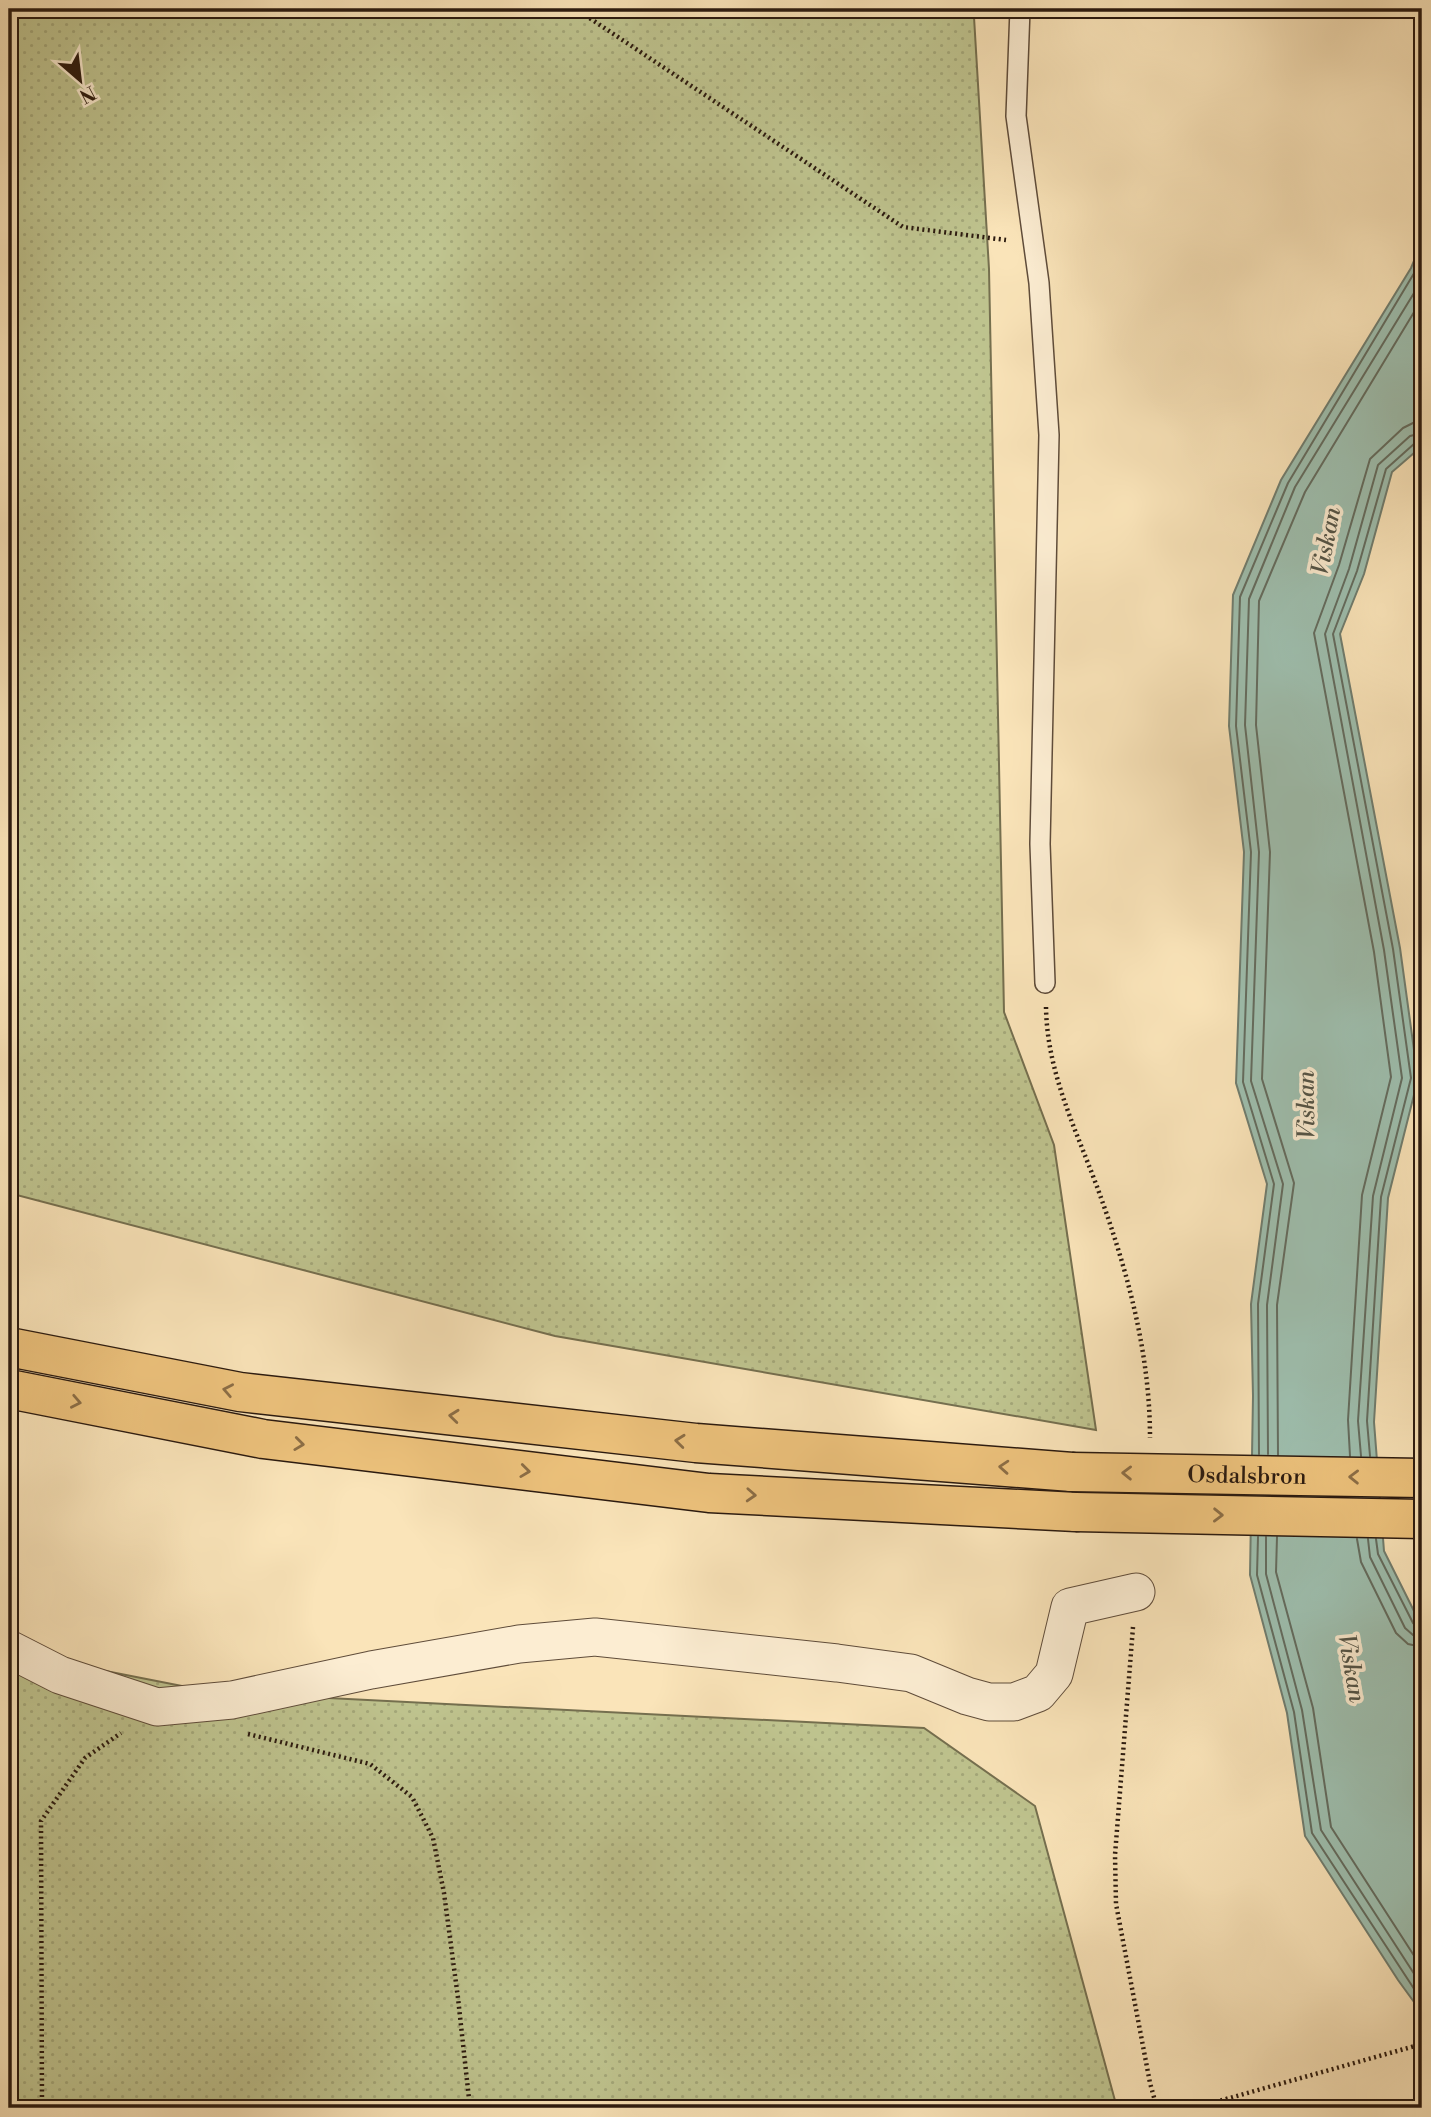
<svg xmlns="http://www.w3.org/2000/svg" width="1431" height="2117" font-family="'Libre Bodoni',serif">
<style>
.grass{fill:url(#grass-dots);stroke:#756f4f;stroke-width:2}
.water{fill:#9ebfaf;stroke:#707d6f;stroke-width:2}
.lines{fill:none;stroke-linecap:round;stroke-linejoin:round}
.shore{stroke:#646c5f;stroke-width:2}
.lane-casing{stroke:#5f4c3a;stroke-width:22}
.street-casing{stroke:#5f4c3a;stroke-width:39}
.primary-casing{stroke:#2b1a0f;stroke-width:41}
.path{stroke:#2b1a0f;stroke-width:4.5;stroke-dasharray:2 3.5;stroke-linecap:butt}
.lane{stroke:#fcedd2;stroke-width:19}
.street{stroke:#fcedd2;stroke-width:37}
.primary{stroke:#edc27c;stroke-width:38}
.primary-bridge-casing{stroke:#2b1a0f;stroke-width:41;stroke-linecap:butt}
.primary-bridge{stroke:#edc27c;stroke-width:38}
.oneway{stroke:#8c6e46}
.labels{text-anchor:middle;stroke-width:7;stroke-linejoin:round;paint-order:stroke}
.street-label{font-size:23px;fill:#2b1a0f;stroke:#fcedd2}
.water-label{font-size:24px;font-style:italic;fill:#535447;stroke:#fcedd2}
</style>
<defs>
<pattern id="grass-dots" width="8" height="8" patternUnits="userSpaceOnUse" patternTransform="scale(1.75)"><rect width="8" height="8" fill="#bfc48f"/><path d="M2 2h.1M6 6h.1" fill="none" stroke="#a4a87a" stroke-width="1.8" stroke-linecap="round"/></pattern>
</defs>
<rect width="100%" height="100%" fill="#fae4b9"/>
<filter id="stains"><feTurbulence type="fractalNoise" baseFrequency=".00286" numOctaves="4"/><feColorMatrix values="0 0 0 0 .2 0 0 0 0 .09 0 0 0 0 .02 0 0 0 .5 -.17"/></filter>
<radialGradient id="worn" r=".72"><stop offset=".6" stop-color="#630" stop-opacity="0"/><stop offset="1" stop-color="#630" stop-opacity=".3"/></radialGradient>
<g class="grass">
<path d="M9 9H969L974 17 989 269 1004 1012 1054 1145 1096 1430 555 1336 9 1193Z"/>
<path d="M9 1652 182 1686 289 1696 924 1728 1035 1806 1117 2108H9Z"/>
</g>
<path class="water" d="M1422 242V446L1392 472 1364 574 1340 634 1400 948 1418 1079 1388 1198 1374 1422 1384 1551 1422 1627V2013L1398 1980 1305 1836 1287 1713 1250 1575 1253 1396 1251 1304 1267 1184 1236 1083 1244 852 1229 726 1233 595 1281 480 1411 268Z"/>
<g class="lines">
<g class="shore">
<path d="M1259 1454 1258 1304 1274 1184 1243 1082 1251 852 1236 726 1240 597 1288 483 1422 260"/>
<path d="M1268 1454 1267 1305 1283 1184 1251 1081 1259 852 1245 725 1249 599 1295 487 1422 280"/>
<path d="M1278 1455 1277 1305 1294 1183 1262 1079 1270 852 1256 725 1259 601 1305 492 1422 299"/>
<path d="M1350 1456 1348 1420 1362 1195 1391 1077 1374 952 1314 633 1339 565 1370 459 1403 428 1413 423 1422 422"/>
<path d="M1361 1456 1358 1421 1373 1196 1402 1078 1384 950 1325 634 1349 569 1378 465 1410 436 1422 433"/>
<path d="M1370 1456 1367 1421 1381 1197 1411 1078 1393 949 1333 634 1357 571 1386 469 1415 443 1422 442"/>
<path d="M1258 1537 1257 1575 1294 1712 1312 1833 1422 2001"/>
<path d="M1266 1537V1574L1302 1710 1321 1830 1422 1986"/>
<path d="M1277 1537 1276 1572 1313 1708 1331 1827 1422 1968"/>
<path d="M1357 1539 1361 1562 1396 1633 1408 1644 1422 1647"/>
<path d="M1368 1539 1370 1557 1405 1628 1413 1635 1422 1636"/>
<path d="M1376 1539 1378 1554 1413 1623 1417 1627 1422 1628"/>
</g>
<g class="lane-casing">
<path id="lane" d="M1020 9 1016 116 1039 283 1049 435 1040 844 1045 983"/>
</g>
<g class="street-casing">
<path id="street" d="M9 1649 60 1675 157 1707 232 1700 371 1670 519 1644 595 1637 837 1663 911 1673 967 1696 989 1702H1014L1038 1693 1054 1674 1070 1607 1136 1592"/>
</g>
<g class="primary-casing">
<g id="primary">
<path d="M9 1347 240 1392 696 1443 1072 1472"/>
<path d="M9 1389 263 1439 709 1493 1076 1512"/>
</g>
</g>
<g class="path">
<path d="M576 9 903 227 1006 240"/>
<path d="M1046 1007C1047 1075 1078 1133 1100 1195 1128 1273 1150 1354 1150 1438"/>
<path d="M1133 1627 1115 1855 1116 1904 1150 2083 1157 2108"/>
<path d="M248 1734 370 1764 412 1797 433 1838 444 1893 458 1998 470 2108"/>
<path d="M42 2108 41 1821 85 1758 121 1733"/>
<path d="M1194 2108 1422 2044"/>
</g>
<use href="#lane" class="lane"/>
<use href="#street" class="street"/>
<use href="#primary" class="primary"/>
<g class="primary-bridge-casing">
<g id="primary-bridge">
<path id="s1" d="M1072 1472 1422 1478"/>
<path d="M1076 1512 1422 1519"/>
</g>
</g>
<use href="#primary-bridge" class="primary-bridge"/>
</g>
<defs><path id="oneway-chevron" d="M-2-3.5L2.5 0L-2 3.5" fill="none" stroke-width="1.6" stroke-linecap="round" stroke-linejoin="round" transform="scale(1.75)"/></defs>
<g class="oneway">
<use href="#oneway-chevron" transform="translate(228 1390) rotate(-169)"/>
<use href="#oneway-chevron" transform="translate(76 1402) rotate(11)"/>
<use href="#oneway-chevron" transform="translate(454 1416) rotate(-174)"/>
<use href="#oneway-chevron" transform="translate(680 1441) rotate(-174)"/>
<use href="#oneway-chevron" transform="translate(299 1444) rotate(7)"/>
<use href="#oneway-chevron" transform="translate(1004 1467) rotate(-176)"/>
<use href="#oneway-chevron" transform="translate(525 1471) rotate(7)"/>
<use href="#oneway-chevron" transform="translate(1127 1473) rotate(-179)"/>
<use href="#oneway-chevron" transform="translate(1354 1477) rotate(-179)"/>
<use href="#oneway-chevron" transform="translate(751 1495) rotate(3)"/>
<use href="#oneway-chevron" transform="translate(1218 1515) rotate(1)"/>
</g>
<g class="labels">
<g class="street-label">
<text dy="8" stroke="none"><textPath href="#s1" startOffset="175">Osdalsbron</textPath></text>
</g>
<g class="water-label">
<text transform="translate(1326 541) rotate(-79)" y="8">Viskan</text>
<text transform="translate(1306 1105) rotate(-91)" y="8">Viskan</text>
<text transform="translate(1352 1668) rotate(80)" y="8">Viskan</text>
</g>
</g>
<rect width="1431" height="2117" fill="none" stroke="#fae4b9" stroke-width="35"/>
<rect x="10" y="10" width="1410" height="2096" fill="none" stroke="#2b1a0f" stroke-width="3.5"/>
<rect x="18" y="18" width="1396" height="2082" fill="none" stroke="#2b1a0f" stroke-width="2"/>
<g transform="translate(80 80) rotate(152)" stroke="#fcedd2" stroke-width="5" paint-order="stroke">
<path d="M0-5L12 26L0 18L-12 26Z" fill="#2b1a0f"/>
<text y="-10" font-size="19" font-weight="bold" text-anchor="middle" fill="#2b1a0f">N</text>
</g>
<rect width="100%" height="100%" filter="url(#stains)"/>
<rect width="100%" height="100%" fill="url(#worn)"/>
</svg>
